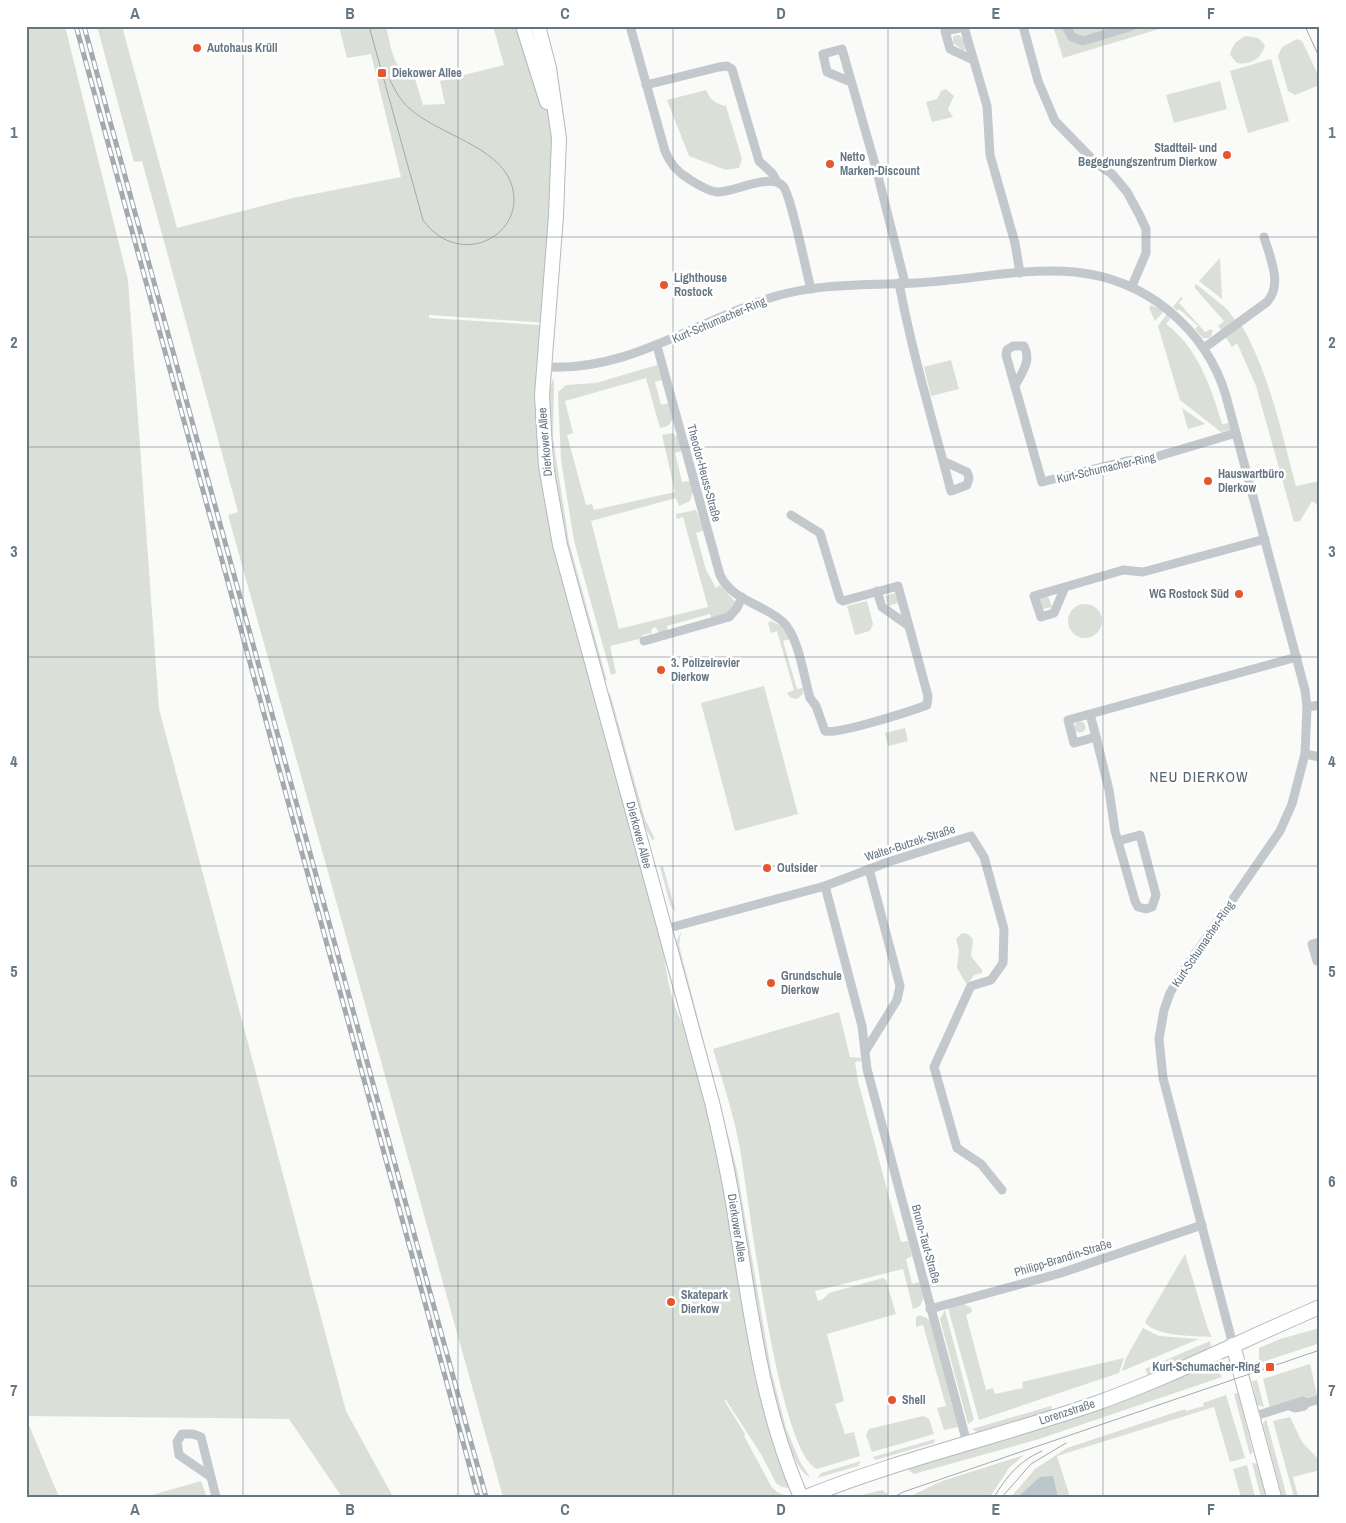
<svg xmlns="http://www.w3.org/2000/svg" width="1346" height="1523" font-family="'Archivo Narrow',sans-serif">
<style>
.green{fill:#dadfd7}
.water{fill:#bbc7cb}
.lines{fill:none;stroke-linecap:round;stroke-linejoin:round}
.secondary-casing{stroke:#b3babf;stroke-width:16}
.street{stroke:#c3c8cc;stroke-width:9}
.secondary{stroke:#fff;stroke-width:14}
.tram{stroke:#a2aab0;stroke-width:1}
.rail-casing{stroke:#a2aab0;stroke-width:5}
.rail{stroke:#fff;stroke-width:3;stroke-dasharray:9;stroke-linecap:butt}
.grid{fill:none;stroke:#657683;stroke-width:1;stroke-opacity:0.55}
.poi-dot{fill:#e4572e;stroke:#fff;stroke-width:2}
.labels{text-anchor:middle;stroke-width:5;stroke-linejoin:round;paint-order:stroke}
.poi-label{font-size:12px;font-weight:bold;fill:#657683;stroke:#fff;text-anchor:start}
.street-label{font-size:12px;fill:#657683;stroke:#fff}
.quarter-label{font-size:15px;letter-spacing:1px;fill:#57646e;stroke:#fff}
.neatline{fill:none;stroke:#657683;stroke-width:2}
.grid-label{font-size:16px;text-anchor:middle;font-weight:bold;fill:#657683}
</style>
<rect width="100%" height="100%" fill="#fafaf8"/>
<g class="green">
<path d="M26 26H65L128 280 159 709 346 1411 393 1497H342L289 1419 26 1416Z"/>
<path d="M97 26H122L177 228 293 198 401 177 371 54 347 58 339 26H386C391 44 392 73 414 76L423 105 445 104 440 81 504 65 493 26H516L536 83 550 114 555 134 547 323 429 315V318L541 325 537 373V426L664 951C666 978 674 1015 690 1036L722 1161 765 1416 789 1488 782 1487 776 1483 761 1454 726 1400H724L745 1434 744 1436 771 1486 777 1492 789 1497H503L228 515 238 512 142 161 134 162Z"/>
<path d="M1053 26H1169L1063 58Z"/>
<path d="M956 35H959L964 40 966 49 964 51 953 43V37Z"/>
<path d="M1246 36 1258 38 1265 45C1261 59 1251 65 1237 63L1230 55C1232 45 1237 40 1246 36Z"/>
<path d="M1297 39 1302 41 1320 79 1317 86 1295 95 1288 91 1278 56 1282 47Z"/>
<path d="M1271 59 1289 121 1248 133 1230 71Z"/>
<path d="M1220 81 1227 109 1174 123 1166 95Z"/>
<path d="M946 89 954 96 948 109 953 117 932 122 926 102 937 99 941 91Z"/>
<path d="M706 90C710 100 716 104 726 106L742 159 739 168 726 170 689 156 667 100Z"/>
<path d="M1220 258 1222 299 1199 281Z"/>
<path d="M1196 284 1227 309 1236 321 1222 331 1218 326 1224 321 1194 287Z"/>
<path d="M1181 297 1183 298 1179 303 1205 332 1211 329 1213 331 1210 338H1203L1195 329 1198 326 1179 309 1177 311 1173 307Z"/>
<path d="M1151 305 1164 311 1155 321 1149 308Z"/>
<path d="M1167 314 1170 319 1166 324C1198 348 1211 387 1222 424L1229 423 1231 430 1221 432 1180 400 1158 326Z"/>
<path d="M1239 321C1269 371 1281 431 1296 486L1320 481V507L1312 501 1300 521 1294 522 1256 386 1237 343 1232 347 1223 333Z"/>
<path d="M951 360 959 389 931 396 924 367Z"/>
<path d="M657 365 662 380 655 382 661 405 669 403 673 419 668 426 660 428 646 378 565 401 573 433 567 435 586 505 592 504 594 510 675 492 662 435 672 433 678 437 682 451 675 453 682 482 690 481 693 492 690 501 679 506 676 498 591 521 619 629 708 607 683 517 677 519 676 514 696 510 704 530 696 533 706 570 716 588 720 585 735 602 730 614 712 620 710 614 667 626 668 632 659 634 656 627 651 629 652 633 642 635 643 638 610 646 616 673 611 675 574 541 561 460 558 392 566 385 596 383Z"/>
<path d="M554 378 553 438 569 542 607 681 602 678C579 594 551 510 549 422 548 406 546 393 554 378Z"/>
<path d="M1182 408 1205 424 1188 429Z"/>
<path d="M895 593 898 603 888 606 885 596Z"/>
<path d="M1044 596 1049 598 1052 607 1043 609 1039 599Z"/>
<path d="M867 601 873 624 870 631 855 635 847 606Z"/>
<circle cx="1085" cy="621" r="17"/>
<path d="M771 621 781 626 790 639 783 641 797 689 803 688V694L797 699 791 698 787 693 794 690 777 631 771 633 768 623Z"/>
<path d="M764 686 798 814 735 831 701 703Z"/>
<path d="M610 693 645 819 655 839 652 840 641 820 608 697Z"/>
<circle cx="1080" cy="727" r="5.5"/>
<path d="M905 728 908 741 888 746 885 733Z"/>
<path d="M663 866 676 913 670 904 660 867Z"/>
<path d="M681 932 679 945 737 1170 771 1370 786 1428 800 1462 810 1477C790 1470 771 1387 766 1366L676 947V942Z"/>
<path d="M962 933 968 934 973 939 971 956 982 970V973L974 975 967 985 957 968 959 950 956 939Z"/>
<path d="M839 1012 850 1057 861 1058 862 1061 855 1062 858 1081 901 1242 908 1241 912 1256 906 1259 912 1284 919 1282 924 1297 920 1306 913 1309 903 1269 815 1291 818 1301 823 1299 829 1293 883 1278 886 1280 896 1314 827 1334 844 1401 835 1404 845 1434 854 1432 860 1456 817 1469C777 1451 749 1195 739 1144 733 1112 722 1080 713 1049Z"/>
<path d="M1185 1254 1208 1329 1212 1337C1196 1336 1155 1337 1145 1322Z"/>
<path d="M964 1304 971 1308 972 1312 966 1315 986 1390 993 1388 995 1394 1023 1388 1022 1382 1124 1358 1119 1373 979 1420 948 1308Z"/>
<path d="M945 1310 974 1420 968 1424 940 1319Z"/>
<path d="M920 1315 930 1320 958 1427 944 1430 937 1408 946 1406 923 1325 916 1327V1317Z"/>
<path d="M1143 1328 1159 1336 1199 1339 1122 1371 1126 1358Z"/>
<path d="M1320 1328V1343L1259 1363V1348L1280 1339Z"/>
<path d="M1210 1341 1211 1346 1207 1349 1148 1375 1145 1369Z"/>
<path d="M1213 1363 1222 1377 1039 1439 914 1474 905 1468 1109 1407Z"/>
<path d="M1310 1364 1317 1395 1270 1408 1263 1379Z"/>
<path d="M1257 1380 1264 1407 1257 1405 1252 1381Z"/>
<path d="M1238 1393 1253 1452 1250 1455 1234 1394Z"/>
<path d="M1226 1395 1245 1458 1230 1462 1214 1407 1057 1456 1070 1497H1011L1035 1469 1067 1448 1185 1409 1186 1411 1204 1406 1203 1403Z"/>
<path d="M1051 1406 1053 1412 979 1433 972 1429Z"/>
<path d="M923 1416 929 1419 934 1434 872 1452 866 1435 869 1429Z"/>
<path d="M1290 1417 1302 1442 1320 1461V1470L1293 1477 1298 1497H1294L1273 1421Z"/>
<path d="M26 1418 59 1497H26Z"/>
<path d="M1266 1419 1287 1497H1282L1263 1424Z"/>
<path d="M935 1439 934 1443 875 1460 873 1457Z"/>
<path d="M1024 1455 1009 1468 990 1497H909L942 1481Z"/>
<path d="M861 1461 858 1466 817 1478 821 1473Z"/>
<path d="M1252 1463 1257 1464 1266 1497H1261Z"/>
<path d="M1247 1465 1255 1497H1241L1233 1469Z"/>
<path d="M201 1481 207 1497H145Z"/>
<path d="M882 1490 889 1495 856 1497 858 1496Z"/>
</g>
<path class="water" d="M1053 1476 1058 1497H1018L1040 1477Z"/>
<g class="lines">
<g class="secondary-casing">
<g id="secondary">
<path d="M523 26 547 102"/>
<path d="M538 26 549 68 559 138 556 216 542 395 546 466 560 545 712 1102C722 1144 731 1186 737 1228 752 1320 763 1411 801 1497"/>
<path d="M1233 1345 1274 1497"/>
<path d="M806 1497C900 1459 998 1437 1094 1404 1171 1377 1244 1339 1320 1307"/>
</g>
</g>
<g class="street">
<path d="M630 26 665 151C670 164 677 172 689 179 697 184 707 191 717 192 734 193 770 172 783 186 791 195 806 271 811 289"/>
<path d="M1023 26 1038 81 1055 121 1097 164 1112 174 1127 192 1139 214 1146 229V253L1132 286"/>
<path d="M1066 26 1072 37 1083 41 1132 26"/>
<path d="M973 60 950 49 945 31 964 27 987 106 990 155 1015 243 1020 273"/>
<path d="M851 82 827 72 823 54 842 49 876 168 905 283"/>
<path d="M646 85 719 67 727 66 732 69 759 161 772 173 777 182"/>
<path d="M899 283C912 353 933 422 951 491L967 485 969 478 967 472 943 461"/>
<path d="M657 346 720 575C732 601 764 604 783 622 799 637 804 678 810 698L816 706 825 731C837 735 911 711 927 705L928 696 898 586 843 601 840 599 820 533 791 515"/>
<path d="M1204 348 1267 302C1283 285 1270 257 1264 237"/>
<path d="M543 367C630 372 693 322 773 297 818 283 869 285 916 283 1006 278 1090 247 1168 310 1196 333 1216 362 1226 396L1305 690 1307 707 1305 754 1292 804 1280 831 1182 973 1170 993 1164 1010 1159 1039 1163 1078 1233 1345"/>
<path d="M1015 386C1022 372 1032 361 1024 346H1013L1007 350 1006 355 1042 482 1126 461 1152 458 1236 433"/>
<path d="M1065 587 1054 613 1041 617 1034 596 1113 573 1123 570 1143 572 1265 539"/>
<path d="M877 591 882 607 909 626"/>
<path d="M644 641 729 617 737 608 742 597"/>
<path d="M1307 707 1320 705"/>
<path d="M1090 714 1096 737 1074 743 1068 720 1297 657"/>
<path d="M1096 737 1109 790 1115 831 1135 901 1138 907 1146 909 1152 907 1156 895 1140 835 1118 841"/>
<path d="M1305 754 1320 757"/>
<path d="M825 886 862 1026 867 1069 967 1443"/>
<path d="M665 929 825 886 888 862 971 836 984 857 1004 929 1003 963 991 980 971 986 969 990 934 1067 957 1148 981 1164 1002 1190"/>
<path d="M1320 942 1312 944 1317 961H1320"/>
<path d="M866 1050 897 1000 900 986 869 869"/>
<path d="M930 1309 1061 1273 1202 1225"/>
<path d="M1306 1403 1320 1399"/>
<path d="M1252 1417 1303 1401 1306 1403 1304 1406 1295 1408 1290 1406"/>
<path d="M211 1477 179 1455 177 1442 182 1434H193L201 1437 216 1497"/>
</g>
<use href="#secondary" class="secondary"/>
<g class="tram">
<path d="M369 26 423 220C461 272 529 233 511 183 498 146 437 134 409 108 400 100 395 90 390 80"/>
<path d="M1305 26 1320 59"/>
<path d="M894 1497 903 1492 1320 1350"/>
<path d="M994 1497C1007 1476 1019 1461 1042 1451"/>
<path d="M1002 1497 1031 1464 1066 1443"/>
</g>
<g class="rail-casing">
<g id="rail">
<path d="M76 26 478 1497"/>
<path d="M84 26 486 1497"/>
</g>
</g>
<use href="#rail" class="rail"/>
</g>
<path class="grid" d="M243 26V1497M458 26V1497M673 26V1497M888 26V1497M1103 26V1497M26 237H1320M26 447H1320M26 657H1320M26 866H1320M26 1076H1320M26 1286H1320"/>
<g class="poi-dot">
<circle cx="197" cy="48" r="5"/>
<rect x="377" y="68" width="10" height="10" rx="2.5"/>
<circle cx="1227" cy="155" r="5"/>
<circle cx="830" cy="164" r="5"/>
<circle cx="664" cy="285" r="5"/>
<circle cx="1208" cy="481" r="5"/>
<circle cx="1239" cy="594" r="5"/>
<circle cx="661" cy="670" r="5"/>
<circle cx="767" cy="868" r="5"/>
<circle cx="771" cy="983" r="5"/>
<circle cx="671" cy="1302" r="5"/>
<rect x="1265" y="1362" width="10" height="10" rx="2.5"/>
<circle cx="892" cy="1400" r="5"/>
</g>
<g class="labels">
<g class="poi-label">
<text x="207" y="52">Autohaus Krüll</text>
<text x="392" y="77">Diekower Allee</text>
<text x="1217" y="152" text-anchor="end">Stadtteil- und<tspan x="1217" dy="14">Begegnungszentrum Dierkow</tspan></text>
<text x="840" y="161">Netto<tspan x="840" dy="14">Marken-Discount</tspan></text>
<text x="674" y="282">Lighthouse<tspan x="674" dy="14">Rostock</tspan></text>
<text x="1218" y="478">Hauswartbüro<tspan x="1218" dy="14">Dierkow</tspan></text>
<text x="1229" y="598" text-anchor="end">WG Rostock Süd</text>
<text x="671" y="667">3. Polizeirevier<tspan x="671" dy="14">Dierkow</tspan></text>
<text x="777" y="872">Outsider</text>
<text x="781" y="980">Grundschule<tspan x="781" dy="14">Dierkow</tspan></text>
<text x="681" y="1299">Skatepark<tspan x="681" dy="14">Dierkow</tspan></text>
<text x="1260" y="1371" text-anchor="end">Kurt-Schumacher-Ring</text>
<text x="902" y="1404">Shell</text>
</g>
<g class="street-label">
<text transform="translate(719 320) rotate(-23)" y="4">Kurt-Schumacher-Ring</text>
<text transform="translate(545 442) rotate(-95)" y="4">Dierkower Allee</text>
<text transform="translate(1106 468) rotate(-13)" y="4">Kurt-Schumacher-Ring</text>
<text transform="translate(704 473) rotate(75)" y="4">Theodor-Heuss-Straße</text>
<text transform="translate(639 835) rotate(75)" y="4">Dierkower Allee</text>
<text transform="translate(910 843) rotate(-18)" y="4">Walter-Butzek-Straße</text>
<text transform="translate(1203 944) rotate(-56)" y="4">Kurt-Schumacher-Ring</text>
<text transform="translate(737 1228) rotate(81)" y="4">Dierkower Allee</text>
<text transform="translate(926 1244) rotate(75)" y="4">Bruno-Taut-Straße</text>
<text transform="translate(1063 1258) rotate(-17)" y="4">Philipp-Brandin-Straße</text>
<text transform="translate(1067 1412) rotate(-18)" y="4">Lorenzstraße</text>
</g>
<g class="quarter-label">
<text x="1199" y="782">NEU DIERKOW</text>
</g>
</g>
<rect width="1346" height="1523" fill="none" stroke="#ffffff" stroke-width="55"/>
<rect x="28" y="28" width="1290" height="1468" class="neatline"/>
<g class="grid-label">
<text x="135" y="19">A</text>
<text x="350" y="19">B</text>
<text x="565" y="19">C</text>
<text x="781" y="19">D</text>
<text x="996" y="19">E</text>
<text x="1211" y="19">F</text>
<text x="14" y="138">1</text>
<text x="1332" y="138">1</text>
<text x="14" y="348">2</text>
<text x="1332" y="348">2</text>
<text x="14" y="557">3</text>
<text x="1332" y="557">3</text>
<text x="14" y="767">4</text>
<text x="1332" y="767">4</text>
<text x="14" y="977">5</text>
<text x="1332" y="977">5</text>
<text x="14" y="1187">6</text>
<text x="1332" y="1187">6</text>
<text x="14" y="1396">7</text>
<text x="1332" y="1396">7</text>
<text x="135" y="1515">A</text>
<text x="350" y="1515">B</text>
<text x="565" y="1515">C</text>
<text x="781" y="1515">D</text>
<text x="996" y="1515">E</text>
<text x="1211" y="1515">F</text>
</g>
</svg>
